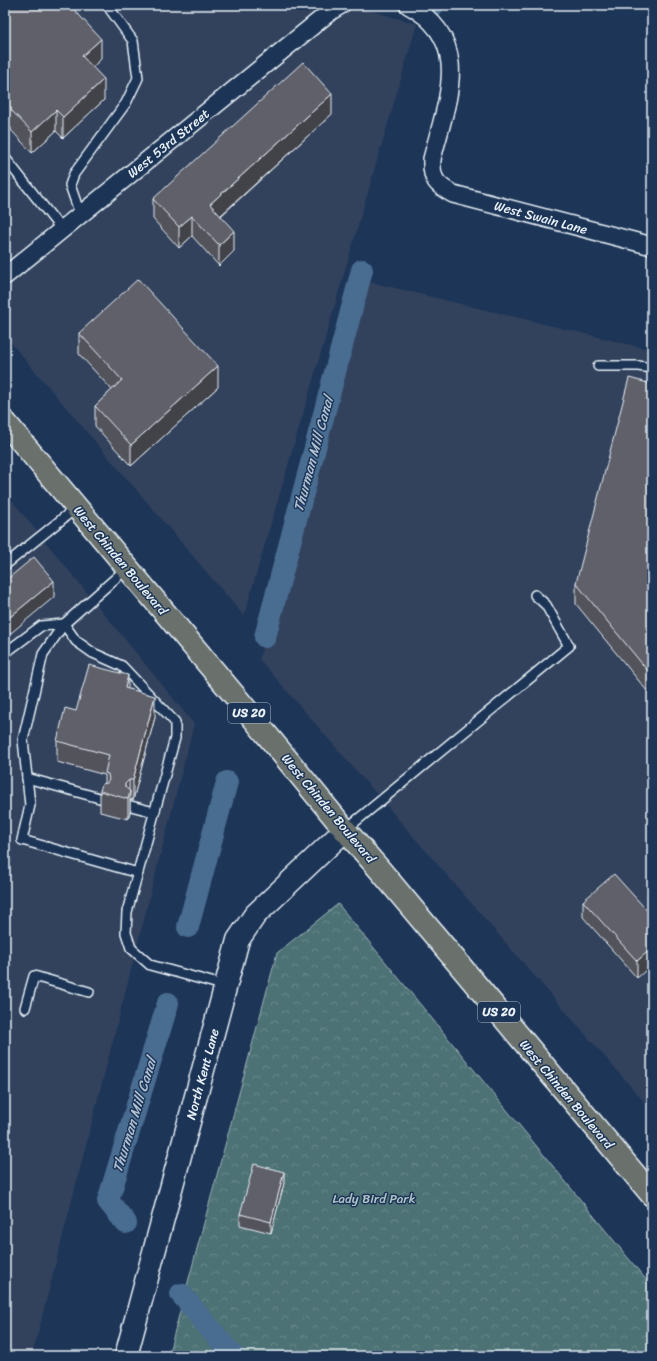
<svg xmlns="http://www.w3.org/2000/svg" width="657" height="1361" font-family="Sriracha,sans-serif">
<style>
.built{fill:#31425d}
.park{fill:url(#park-crowns);stroke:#9bb2b6}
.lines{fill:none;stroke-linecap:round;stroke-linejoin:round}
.canal{stroke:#4a6c91;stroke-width:22}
.service-casing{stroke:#e8f1f8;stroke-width:12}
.minor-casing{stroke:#e8f1f8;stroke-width:20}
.tertiary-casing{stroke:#e8f1f8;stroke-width:25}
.primary-casing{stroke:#e8f1f8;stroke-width:25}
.service{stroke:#1d3557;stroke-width:9}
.minor{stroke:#1d3557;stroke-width:17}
.tertiary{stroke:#1d3557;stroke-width:22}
.primary{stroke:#6a716d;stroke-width:22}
.wall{fill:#53535b;stroke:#e8f1f8}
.shaded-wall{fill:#43434a;stroke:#e8f1f8}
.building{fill:#60606a;stroke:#e8f1f8}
.labels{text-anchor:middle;stroke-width:3;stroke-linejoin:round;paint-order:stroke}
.shield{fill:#1d3557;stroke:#abb9c8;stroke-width:1}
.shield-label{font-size:12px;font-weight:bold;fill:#e8f1f8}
.street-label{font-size:13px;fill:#e8f1f8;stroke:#1d3557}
.park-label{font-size:13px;fill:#b2c5ca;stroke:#1d3557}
.water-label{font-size:14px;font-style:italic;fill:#b1c2d4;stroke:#1d3557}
</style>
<defs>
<pattern id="park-crowns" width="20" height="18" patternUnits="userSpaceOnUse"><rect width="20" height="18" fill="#4e7274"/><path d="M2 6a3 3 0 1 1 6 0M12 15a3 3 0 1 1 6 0" fill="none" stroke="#688789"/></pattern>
</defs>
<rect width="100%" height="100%" fill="#1d3557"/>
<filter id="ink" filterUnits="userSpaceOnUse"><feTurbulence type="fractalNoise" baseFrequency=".025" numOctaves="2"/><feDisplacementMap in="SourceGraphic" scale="8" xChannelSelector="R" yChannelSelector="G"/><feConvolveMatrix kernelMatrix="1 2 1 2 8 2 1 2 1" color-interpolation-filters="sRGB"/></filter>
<g filter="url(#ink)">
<g class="built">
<path d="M5 5H351L417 24 244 616 5 336Z"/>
<path d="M366 281 652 350V1111L259 659Z"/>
<path d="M5 492 194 724 32 1356H5Z"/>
</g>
<path class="park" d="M338 904 652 1287V1356H168L277 953Z"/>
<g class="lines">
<g class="canal">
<path d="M428 5 432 7"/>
<path d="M265 637 362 270"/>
<path d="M188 927 227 782"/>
<path d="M126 1223 108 1201 168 1003"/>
<path d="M181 1294 233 1356"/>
</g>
<g class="service-casing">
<g id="service">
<path d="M5 158 62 230"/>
<path d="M80 214 70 185 74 174 126 103 138 78 133 41 107 5"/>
<path d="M598 366H638L652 368"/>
<path d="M5 565 77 507"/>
<path d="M127 568 64 624 76 641 93 653 122 666 175 722V738L127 912 126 933 131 948 150 965 226 986"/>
<path d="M64 624 43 654 23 740 30 805 22 840 138 873"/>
<path d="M5 653 41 626 64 624"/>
<path d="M27 778 103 799"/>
<path d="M131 806 154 812"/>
<path d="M345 830 569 646 546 605 535 595"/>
<path d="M25 1008 34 976 89 992"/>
</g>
</g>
<g class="minor-casing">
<g id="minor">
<path d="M408 5C475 40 446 103 432 159 431 179 436 185 453 194L652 246"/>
<path d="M5 276 331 11 341 5"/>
</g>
</g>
<g class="tertiary-casing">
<path id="tertiary" d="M126 1356 238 940 255 915 345 830"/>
</g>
<g class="primary-casing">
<path id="primary" d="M5 422 240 702 345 830 380 870 652 1195"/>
</g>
<use href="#service" class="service"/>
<use href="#minor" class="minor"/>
<use href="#tertiary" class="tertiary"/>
<use href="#primary" class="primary"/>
</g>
<g class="wall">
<path d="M5 5 101 59 92 67 104 100 63 138 56 131 32 153 11 130V128L5 121Z"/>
<path d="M332 114 221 216 234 251 219 266 192 236 179 248 153 219V199Z"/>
<path d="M79 333 218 387 131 466 95 426V406L112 390 79 354Z"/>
<path d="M652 384V697L576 604V583Z"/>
<path d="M128 689 155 717 133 800H130V812L128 819 100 812V791L105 783V775L57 762V741L76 711Z"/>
<path d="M583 901 652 916 637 978 583 917Z"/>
<path d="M284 1183 271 1233 240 1225V1214Z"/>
</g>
<g class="shaded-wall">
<path d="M101 39V59L82 77V56Z"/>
<path d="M104 79V100L63 138V117Z"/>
<path d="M332 94V114L210 225V204Z"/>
<path d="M56 110V131L32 153V132Z"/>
<path d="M192 216V236L179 248V227Z"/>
<path d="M234 231V251L219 266V245Z"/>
<path d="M218 366V387L131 466V445Z"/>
<path d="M54 581V597L5 638V621Z"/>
<path d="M128 675V696L125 688Z"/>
<path d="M155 696V717L133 800V780Z"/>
<path d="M129 780V794L130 791V812L128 819V799L125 798V784Z"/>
<path d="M652 948V965L637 978V961Z"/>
<path d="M284 1172V1183L271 1233V1222Z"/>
</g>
<g class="building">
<path d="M5 5H70L101 39 82 56 104 79 63 117 56 110 32 132 11 110 12 109 5 101Z"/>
<path d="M303 62 332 94 210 204 234 231 219 245 192 216 179 227 153 199Z"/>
<path d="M138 279 218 366 131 445 95 406 122 380 79 333Z"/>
<path d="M629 378 652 384V676L576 583Z"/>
<path d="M34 557 54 581 5 621V581Z"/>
<path d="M89 665 128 675 125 688 155 696 133 780H129L125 784V787L130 791 128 799 100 791 102 784 107 783 109 780 108 774 105 773 109 755 57 741 65 708 76 711Z"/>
<path d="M614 874 652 916V948L637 961 583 901Z"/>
<path d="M254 1164 284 1172 271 1222 240 1214Z"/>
</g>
</g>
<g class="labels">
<g class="shield">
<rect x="228" y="703" width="42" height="20" rx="3"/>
<rect x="478" y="1002" width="42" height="20" rx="3"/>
</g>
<g class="shield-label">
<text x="249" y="717">US 20</text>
<text x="499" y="1016">US 20</text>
</g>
<g class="street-label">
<text transform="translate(168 143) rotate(-39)" y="5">West 53rd Street</text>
<text transform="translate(541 217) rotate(15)" y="5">West Swain Lane</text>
<text transform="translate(121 560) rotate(50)" y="5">West Chinden Boulevard</text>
<text transform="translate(329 808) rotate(50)" y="5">West Chinden Boulevard</text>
<text transform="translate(202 1074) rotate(-75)" y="5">North Kent Lane</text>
<text transform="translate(567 1094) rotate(50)" y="5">West Chinden Boulevard</text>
</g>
<g class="park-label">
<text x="374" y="1203">Lady Bird Park</text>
</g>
<g class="water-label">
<text transform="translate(313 454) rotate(-75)" y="5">Thurman Mill Canal</text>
<text transform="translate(134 1115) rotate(-73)" y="5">Thurman Mill Canal</text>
</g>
</g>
<rect width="657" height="1361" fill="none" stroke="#1d3557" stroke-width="20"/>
<rect x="10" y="10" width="637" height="1341" fill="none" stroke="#e8f1f8" stroke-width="1.5" filter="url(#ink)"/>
</svg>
